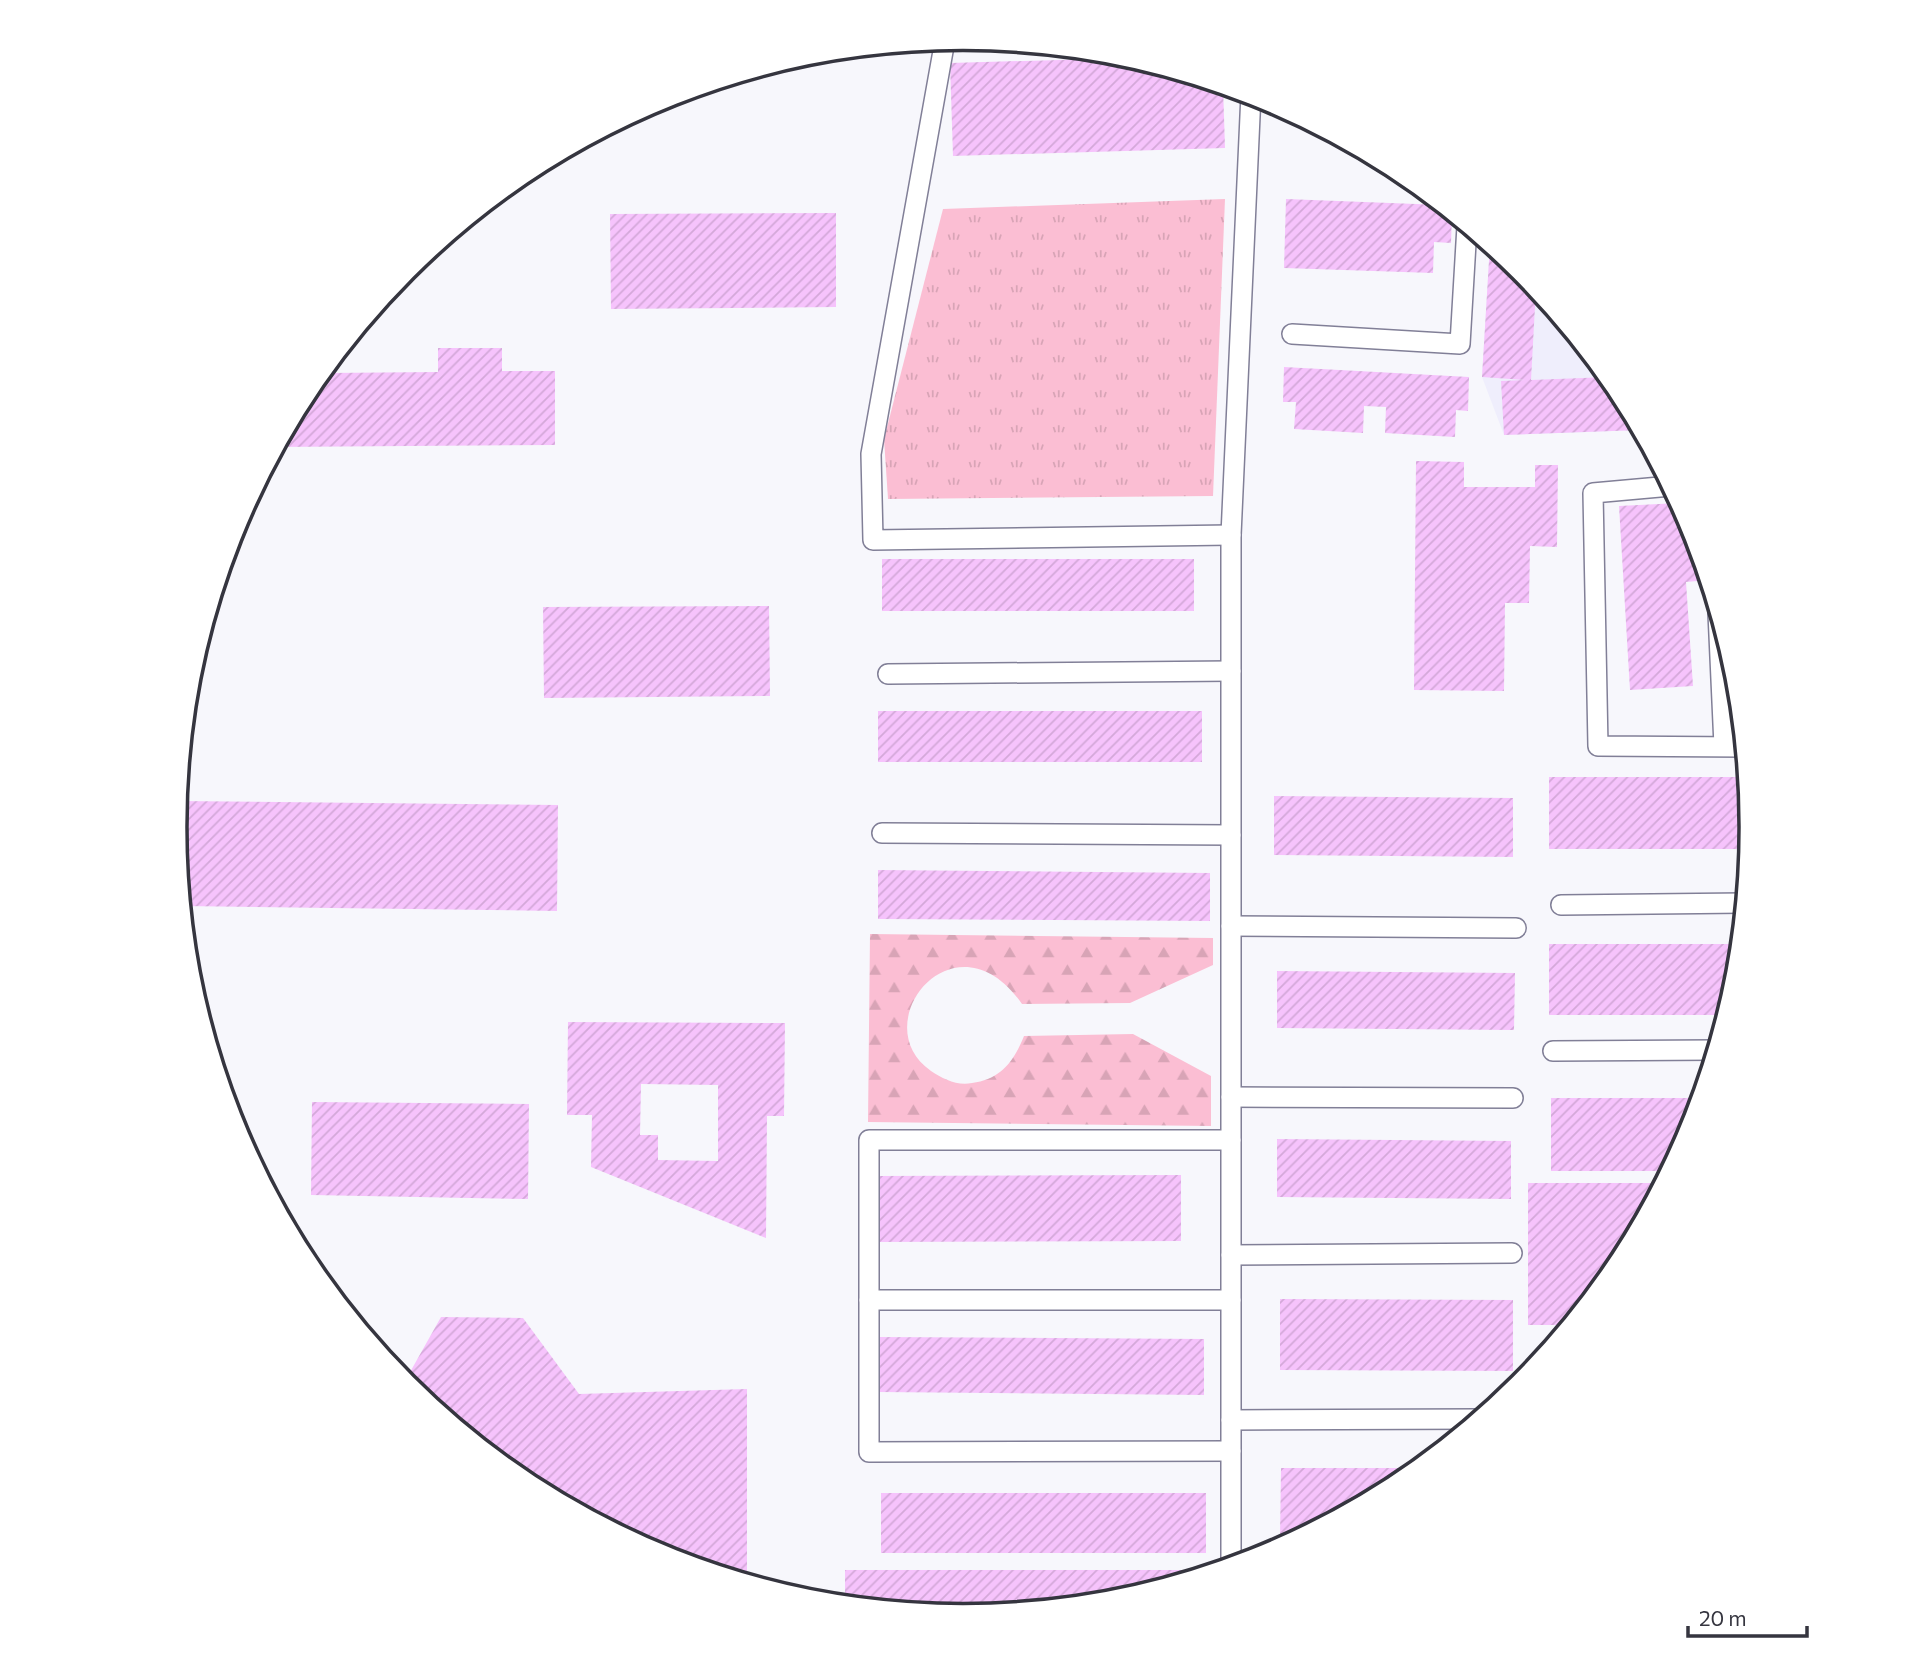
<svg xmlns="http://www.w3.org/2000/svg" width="1926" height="1654" font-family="Commissioner,sans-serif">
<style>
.built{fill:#efeefc}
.grass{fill:url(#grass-tufts)}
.forest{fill:url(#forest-firs)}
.building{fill:url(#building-hatch);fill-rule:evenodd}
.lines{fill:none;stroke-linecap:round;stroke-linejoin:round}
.lane-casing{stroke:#817f97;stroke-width:22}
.lane{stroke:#fff;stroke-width:19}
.rim{fill:none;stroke:#35353f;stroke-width:3.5}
</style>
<defs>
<pattern id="grass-tufts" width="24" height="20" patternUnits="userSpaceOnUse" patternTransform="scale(1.75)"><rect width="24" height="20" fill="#fbbed3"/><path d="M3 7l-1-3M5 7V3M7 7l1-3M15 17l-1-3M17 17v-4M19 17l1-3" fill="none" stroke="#d8a4b6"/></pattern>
<pattern id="forest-firs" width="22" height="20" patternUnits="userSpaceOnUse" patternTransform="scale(1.75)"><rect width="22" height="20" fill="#fbbed3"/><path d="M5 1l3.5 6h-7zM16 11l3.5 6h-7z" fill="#d8a4b6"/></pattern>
<pattern id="building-hatch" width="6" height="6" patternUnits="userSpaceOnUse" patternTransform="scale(1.75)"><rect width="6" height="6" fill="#f6c3fc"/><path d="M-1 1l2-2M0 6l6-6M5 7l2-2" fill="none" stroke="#d4a8d9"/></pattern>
</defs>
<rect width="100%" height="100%" fill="#f7f7fc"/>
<path class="built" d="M1490 244 1521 270 1619 389 1640 430 1504 435 1482 377Z"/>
<path class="grass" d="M1225 199 1213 496 888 499 884 439 943 209Z"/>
<path class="forest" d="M870 934 1213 938V965L1130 1003 1022 1004C955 908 863 1024 931 1071 943 1079 957 1086 972 1083 1001 1079 1014 1061 1024 1036L1133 1034 1211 1076V1126L868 1122Z"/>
<g class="building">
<path d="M1130 58 1223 86 1225 148 953 156 950 63Z"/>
<path d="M1286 199 1442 205 1452 213 1451 243 1434 242 1433 273 1284 268Z"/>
<path d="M836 213V307L611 309 610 214Z"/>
<path d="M1490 244 1521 270 1536 288 1531 380 1609 377 1640 430 1504 435 1501 381 1525 380 1482 377Z"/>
<path d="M438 348H502V371H555V445L276 447 308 389 325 367 326 373 438 372Z"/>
<path d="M1284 367 1469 377 1468 411 1456 410 1455 437 1385 433 1386 407 1364 406 1363 433 1294 429 1296 402H1283Z"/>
<path d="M1416 461 1464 462V487H1535V465H1558L1557 547 1530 546 1529 603H1505L1504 691 1414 690Z"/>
<path d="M1679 503 1692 526 1708 580 1686 582 1693 686 1630 690 1619 506Z"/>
<rect x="882" y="559" width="312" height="52"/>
<path d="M769 606 770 696 544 698 543 607Z"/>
<rect x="878" y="711" width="324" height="51"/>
<path d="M1549 777H1747L1751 827 1749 849H1549Z"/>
<path d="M1274 796 1513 798V857L1274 855Z"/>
<path d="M177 801 558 805 557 911 182 906 175 827Z"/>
<path d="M878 870 1210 873V921L878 919Z"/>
<path d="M1549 944H1740L1736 981 1726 1015H1549Z"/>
<path d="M1277 971 1515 973 1514 1030 1277 1028Z"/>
<path d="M568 1022 785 1023 784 1116H767L766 1238 591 1167 592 1115H567ZM641 1084 718 1085V1161L658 1160V1135H640Z"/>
<path d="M1551 1098H1701L1691 1129 1669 1171H1551Z"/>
<path d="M312 1102 529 1104 528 1199 311 1195Z"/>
<path d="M1277 1139 1511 1141V1199L1277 1197Z"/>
<path d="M1181 1175V1241L877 1242V1176Z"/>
<path d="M1528 1183H1663L1618 1265 1569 1325H1528Z"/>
<path d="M1280 1299 1513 1300V1371L1280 1370Z"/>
<path d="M441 1317 523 1318 579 1394 747 1389V1573L738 1579 661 1555 525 1482 431 1406 409 1374Z"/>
<path d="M879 1337 1204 1339V1395L879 1392Z"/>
<path d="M1281 1468H1418L1401 1483 1297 1538H1280Z"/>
<rect x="881" y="1493" width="325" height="60"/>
<path d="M845 1570H1193V1577L1116 1600 1044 1607H882L845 1604Z"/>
</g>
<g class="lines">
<g class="lane-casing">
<g id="lane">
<path d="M957 39H971"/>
<path d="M945 40 871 454 873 540 1231 535"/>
<path d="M1292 334 1460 344 1467 226"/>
<path d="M1671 486 1593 493 1598 746 1744 747"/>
<path d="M1718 613 1724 746"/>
<path d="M888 674 1231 671"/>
<path d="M882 833 1231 835"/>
<path d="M1561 905 1744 903"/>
<path d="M1231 926 1516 928"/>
<path d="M1553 1051 1715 1050"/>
<path d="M1231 1097 1513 1098"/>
<path d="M1231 1140H869V1452L1231 1451"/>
<path d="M1231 1255 1512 1253"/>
<path d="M869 1300H1231"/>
<path d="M1231 1420 1479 1419"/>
<path d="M1231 1566V535L1251 94"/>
</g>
</g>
<use href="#lane" class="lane"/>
</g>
<path d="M0 0H1926V1654H0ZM187 827a776 776 0 1 1 1552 0a776 776 0 1 1-1552 0Z" fill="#fff" fill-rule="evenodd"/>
<path class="rim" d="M187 827a776 776 0 1 1 1552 0a776 776 0 1 1-1552 0Z"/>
<path d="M1688 1626v10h119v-10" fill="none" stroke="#35353f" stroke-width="3.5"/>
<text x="1699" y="1626" font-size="21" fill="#35353f" stroke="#ffffff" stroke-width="5" paint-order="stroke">20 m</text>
</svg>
